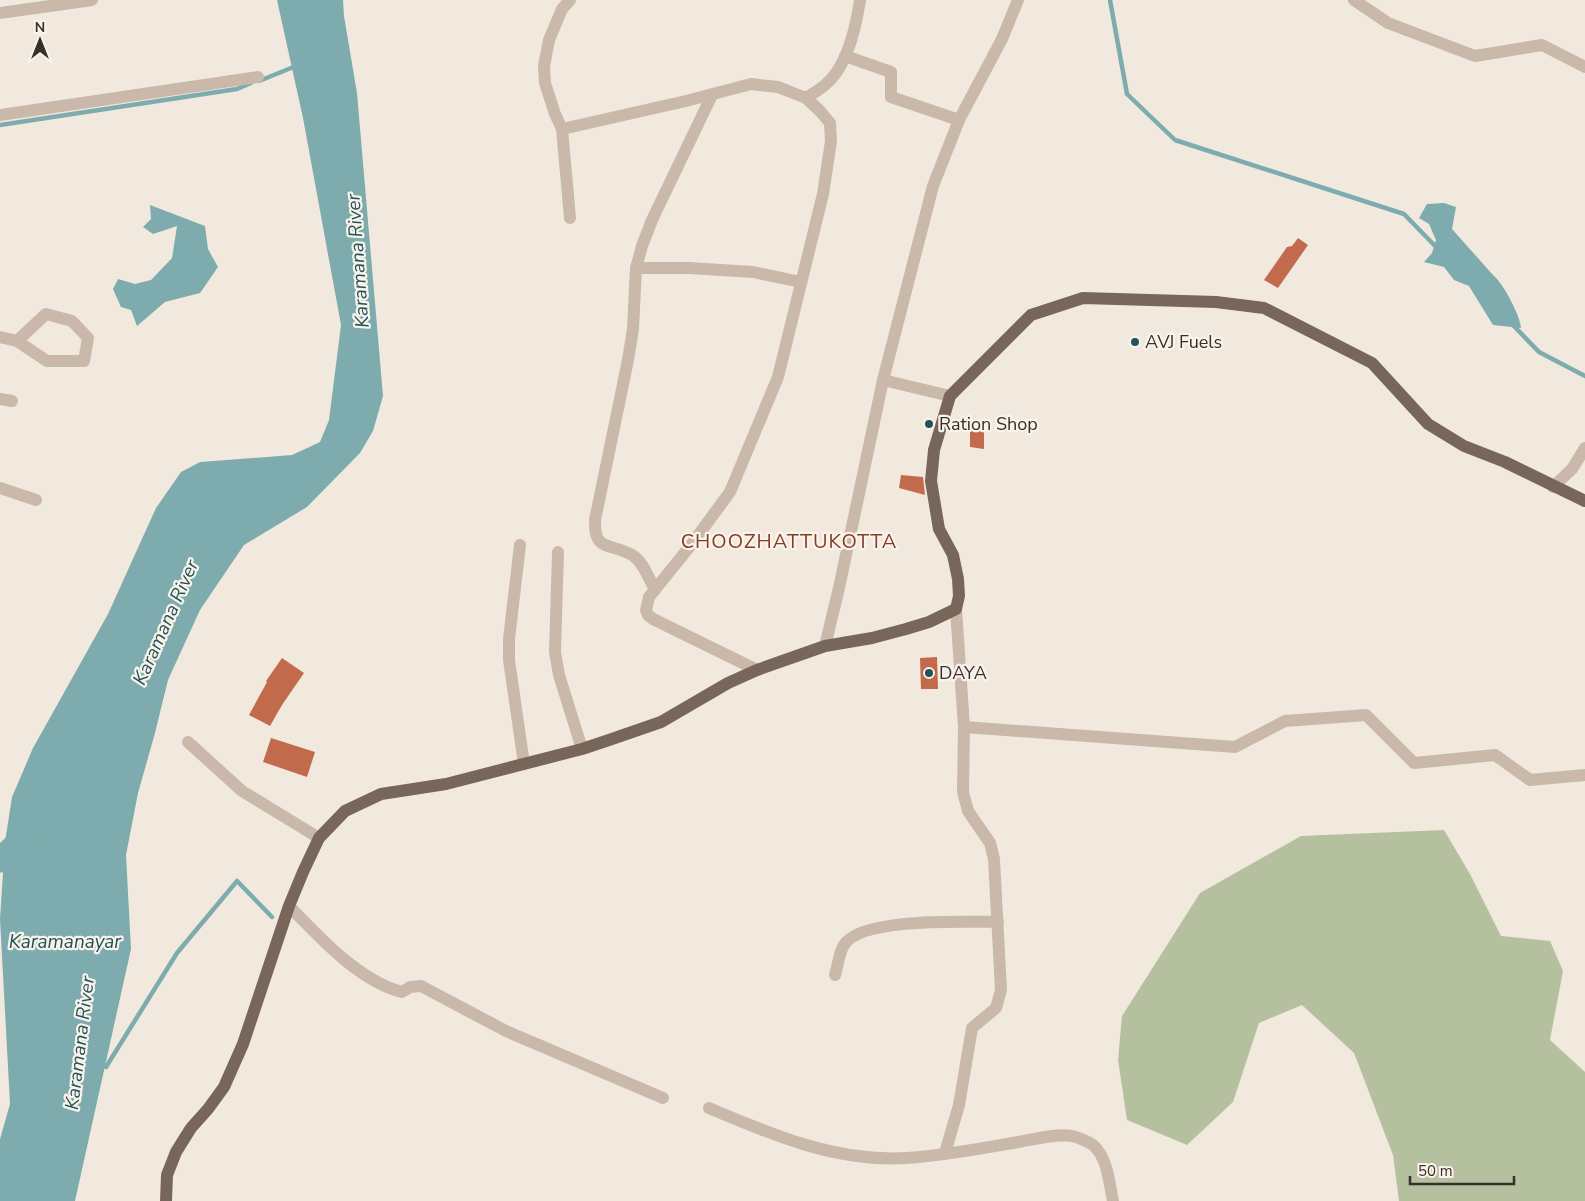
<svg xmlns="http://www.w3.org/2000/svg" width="1585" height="1201" font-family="'Nunito Sans',sans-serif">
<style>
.green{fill:#b5c19e}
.water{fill:#7eacae}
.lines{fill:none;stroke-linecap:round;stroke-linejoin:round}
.stream{stroke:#7eacae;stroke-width:4.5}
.river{stroke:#7eacae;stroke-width:25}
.building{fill:#c26a4c}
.minor{stroke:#cab9aa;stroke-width:12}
.major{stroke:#79665b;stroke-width:12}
.poi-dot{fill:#205458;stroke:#faf3eb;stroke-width:2}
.labels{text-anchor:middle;stroke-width:4.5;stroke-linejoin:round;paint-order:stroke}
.poi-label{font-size:18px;fill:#382e2a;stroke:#faf3eb;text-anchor:start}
.water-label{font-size:19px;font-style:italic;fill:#205458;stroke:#faf3eb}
.quarter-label{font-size:20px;letter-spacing:1px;fill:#853d25;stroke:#faf3eb}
</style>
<rect width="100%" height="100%" fill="#f2e9de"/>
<path class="green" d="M1444 830 1470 874 1501 936 1550 941 1563 971 1550 1040 1585 1072V1201H1399L1393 1155 1354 1053 1302 1005 1259 1023 1233 1102 1187 1145 1127 1120 1118 1060 1122 1016 1200 893 1301 836Z"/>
<g class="water">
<path d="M277 0H343L344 16 357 93 383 396 373 431 360 453 307 507 244 545 200 610 168 680 155 733 138 793 126 855 131 949 75 1201H0V1139L10 1104 0 919 5 842 12 797 33 748 108 614 156 508 181 472 200 462 292 455 320 442 329 420 341 325 303 118Z"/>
<path d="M1444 203 1456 207 1452 229 1493 275C1503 283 1520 315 1521 328L1493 325 1469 286 1454 280 1444 267 1424 262 1432 253 1436 240 1429 224 1419 218 1427 204Z"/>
<path d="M150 205 205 226 208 249 218 267 200 293 165 302 137 326 131 310 121 307 113 289 118 279 135 284 151 280 172 258 177 226 153 234 143 227 151 219Z"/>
</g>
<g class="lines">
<g class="stream">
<path d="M1110 0 1127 94 1175 140 1404 214 1438 249"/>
<path d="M259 81 296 66"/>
<path d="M0 125 237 89 251 83"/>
<path d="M1510 322 1539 352 1585 376"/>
<path d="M106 1067 177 953 237 881 272 917"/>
</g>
<path class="river" d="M0 860 29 833"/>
</g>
<g class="building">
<path d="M1298 238 1308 245 1278 288 1264 280 1287 247 1292 246Z"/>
<path d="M970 427 984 429V449L970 447Z"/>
<path d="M901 475 923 477 925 495 899 488Z"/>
<path d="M937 657 938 689H921L920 658Z"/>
<path d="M282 658 304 673 282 705 270 726 249 715 267 682 266 681Z"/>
<path d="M271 738 315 752 307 777 263 762Z"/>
</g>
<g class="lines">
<g class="minor">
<path d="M1354 0 1388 23 1475 56 1542 45 1585 67"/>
<path d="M0 13 92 0"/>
<path d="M845 56 891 72V97L959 120"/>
<path d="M806 98C812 94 819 90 825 85 847 67 856 27 860 0"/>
<path d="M0 115 258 77"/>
<path d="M562 129 686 101 751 84 778 87 806 98 820 111 830 123 831 141 823 194 778 377 730 492 691 545 649 597 646 610 648 615 653 619 757 670"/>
<path d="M570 218 562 129 555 114 545 83 544 66 549 40 562 9 570 0"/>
<path d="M636 268H689L753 272 801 282"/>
<path d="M0 337 17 341 47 361H84L88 338 72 321 46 314 17 341"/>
<path d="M950 396 883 380 933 186 959 120 1002 39 1018 0"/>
<path d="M0 399 12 401"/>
<path d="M1553 487 1572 469 1585 448"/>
<path d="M0 488 36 500"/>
<path d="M520 545 509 639V660L524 764"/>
<path d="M558 552 555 652 559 675 582 749"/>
<path d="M655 590C649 579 643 561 632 555 610 542 594 553 595 520L628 360 633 329 636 268 642 246 652 220 712 95"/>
<path d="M825 646 839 588 883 380"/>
<path d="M964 727 1235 747 1285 721 1366 715 1414 763 1495 755 1530 780 1585 775"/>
<path d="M188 742 242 791 319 838"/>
<path d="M289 906C319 937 359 981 402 992L410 987 421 986 506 1031 663 1098"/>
<path d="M835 975C838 966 839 952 844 945 861 917 967 922 998 922"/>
<path d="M709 1108C772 1135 836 1162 906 1158 944 1156 982 1148 1019 1142 1034 1139 1062 1132 1076 1137 1081 1139 1089 1142 1093 1145 1108 1158 1109 1183 1113 1201"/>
<path d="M945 1153 959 1105 972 1028 996 1008 1001 990 994 859 990 843 968 811 963 792 964 727 956 609"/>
</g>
<path class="major" d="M166 1201 167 1175 176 1152 191 1128 208 1109 224 1087 243 1044 289 906 303 872 319 838 345 811 381 794 446 784 582 749 609 740 661 722 728 683 757 670 825 646 872 638 906 629 929 622 956 609 959 596 958 579 953 555 939 529 931 481 934 450 950 396 1031 315 1083 298 1216 302 1264 308 1372 363 1428 424 1464 446 1505 462 1585 501"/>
</g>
<g class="poi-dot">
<circle cx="1135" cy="342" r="5"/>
<circle cx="929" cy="424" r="5"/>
<circle cx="929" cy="673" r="5"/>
</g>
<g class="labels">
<g class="poi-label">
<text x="1145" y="348">AVJ Fuels</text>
<text x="939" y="430">Ration Shop</text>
<text x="939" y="679">DAYA</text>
</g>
<g class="water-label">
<text transform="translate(357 261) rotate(-94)" y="7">Karamana River</text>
<text transform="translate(165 622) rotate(-66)" y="7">Karamana River</text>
<text x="65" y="948">Karamanayar</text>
<text transform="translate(79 1043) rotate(-83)" y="7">Karamana River</text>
</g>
<g class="quarter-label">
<text x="789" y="548">CHOOZHATTUKOTTA</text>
</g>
</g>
<g transform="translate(40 40)" stroke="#faf3eb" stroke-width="4" paint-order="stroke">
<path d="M0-4L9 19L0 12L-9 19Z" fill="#382e2a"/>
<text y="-8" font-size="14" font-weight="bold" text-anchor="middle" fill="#382e2a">N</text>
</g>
<path d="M1410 1176v8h104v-8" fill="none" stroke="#382e2a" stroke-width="2.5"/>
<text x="1418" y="1176" font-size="15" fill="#382e2a" stroke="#faf3eb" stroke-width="4" paint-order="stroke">50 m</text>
</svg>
